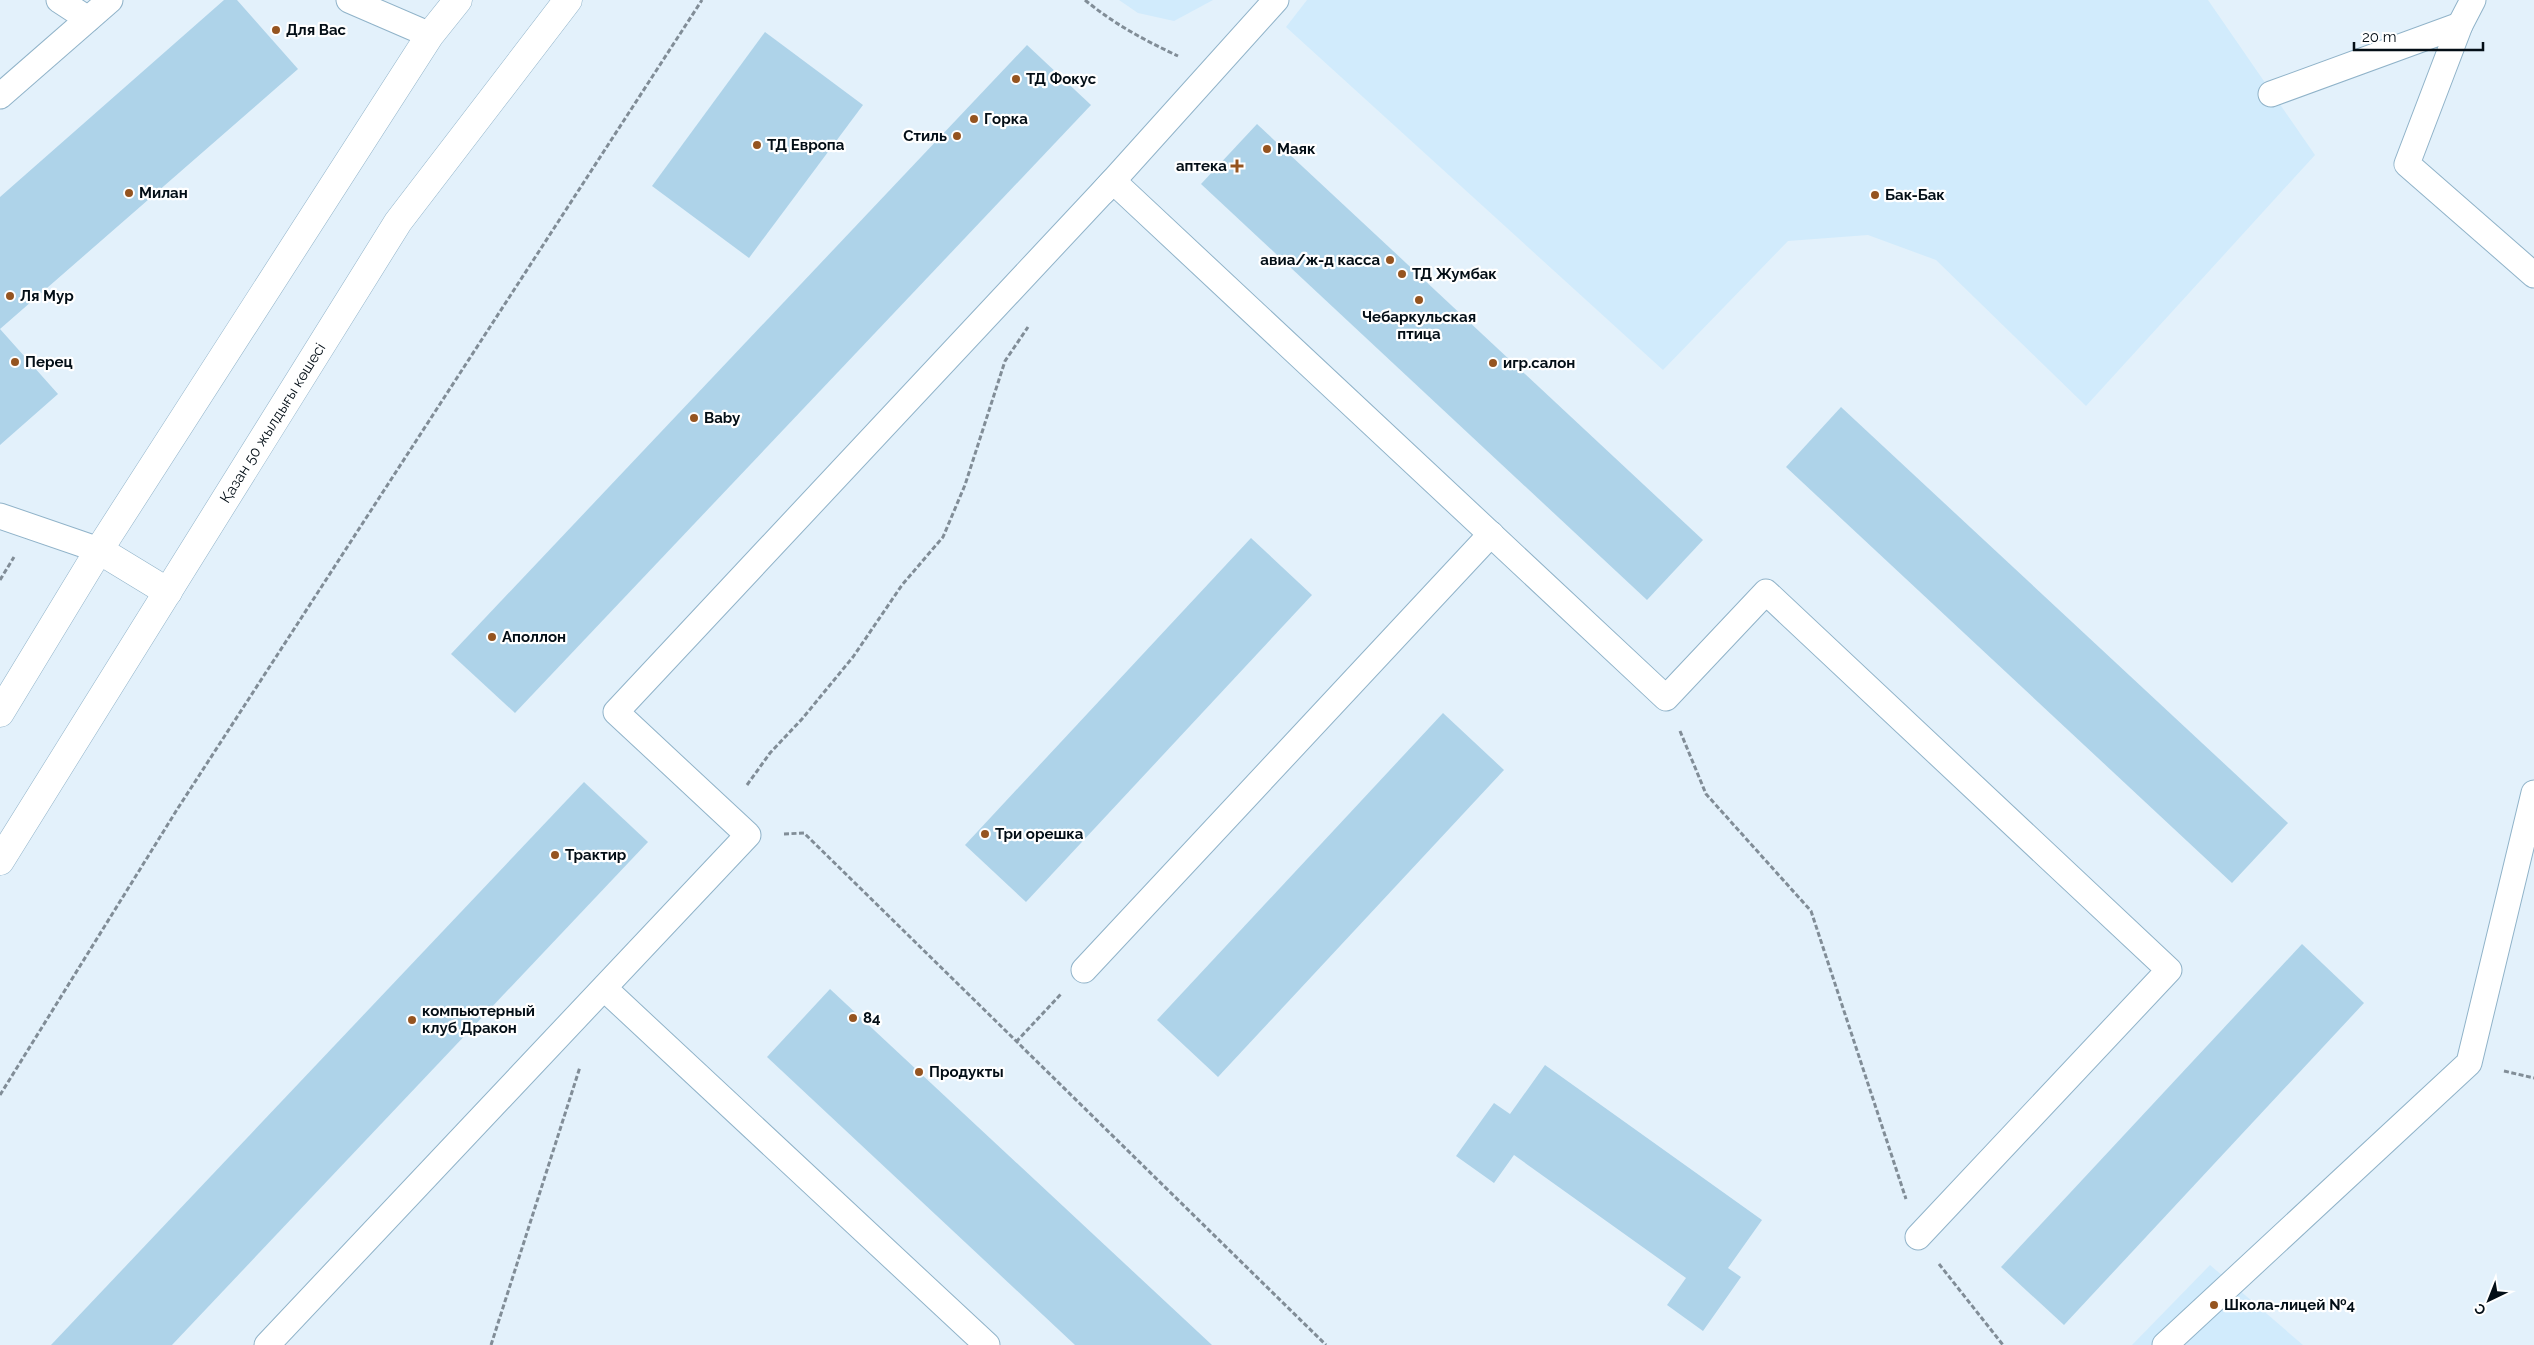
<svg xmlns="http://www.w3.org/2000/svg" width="2534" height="1345" font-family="Raleway,sans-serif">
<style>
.built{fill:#d1ebfc}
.building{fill:#aed3e9}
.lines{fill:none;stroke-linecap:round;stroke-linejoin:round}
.service-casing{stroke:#90b3c9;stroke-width:27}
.tertiary-casing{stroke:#90b3c9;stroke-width:29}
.path{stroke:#818d97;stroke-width:3;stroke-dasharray:5 2.5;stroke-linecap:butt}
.service{stroke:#fff;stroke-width:25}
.tertiary{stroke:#fff;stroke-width:28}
.poi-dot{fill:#955420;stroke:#fff;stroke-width:2}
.labels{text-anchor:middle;stroke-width:4.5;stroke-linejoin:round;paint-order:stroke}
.poi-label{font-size:15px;font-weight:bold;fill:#030e16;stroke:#fff;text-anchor:start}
.street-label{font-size:15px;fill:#030e16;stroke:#fff}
</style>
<rect width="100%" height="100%" fill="#e3f1fb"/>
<g class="built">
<path d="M1119 0H1213L1174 21 1138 13Z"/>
<path d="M1307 0H2208L2315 155 2086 406 1936 260 1868 235 1788 241 1663 370 1286 27Z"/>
<path d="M2210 1265 2303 1345H2132Z"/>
</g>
<g class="building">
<path d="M224 0H237L298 69 0 329 58 394 0 445V197Z"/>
<path d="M765 32 863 105 749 258 652 186Z"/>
<path d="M1027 45 1091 105 515 713 451 654Z"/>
<path d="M1257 124 1703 540 1647 600 1201 184Z"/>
<path d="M1841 407 2288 823 2232 883 1786 467Z"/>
<path d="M1251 538 1312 595 1026 902 965 845Z"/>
<path d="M1443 713 1504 770 1218 1077 1157 1020Z"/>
<path d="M584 782 648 842 172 1345H51Z"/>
<path d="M2302 944 2364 1003 2064 1325 2001 1267Z"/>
<path d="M830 989 1212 1345H1075L767 1057Z"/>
<path d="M1545 1065 1762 1220 1728 1268 1741 1277 1703 1331 1667 1305 1686 1278 1514 1155 1494 1183 1456 1156 1494 1103 1510 1114Z"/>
</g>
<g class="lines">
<g class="service-casing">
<g id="service">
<path d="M59 0 88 19"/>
<path d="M349 0 430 35"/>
<path d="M2473 0 2460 25 2407 164 2534 275"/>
<path d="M2271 94 2460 25"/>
<path d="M0 96 110 0"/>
<path d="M1103 192 1276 0"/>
<path d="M0 516 99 550"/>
<path d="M1084 970 1491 534"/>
<path d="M605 989 987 1345"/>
<path d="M267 1345 748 835 616 712 1113 181 1666 698 1766 592 2169 970 1918 1237"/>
<path d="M2165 1345 2469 1063 2534 793"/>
</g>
</g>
<g class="tertiary-casing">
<g id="tertiary">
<path d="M99 550 168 592"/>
<path d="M0 713 99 550 430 35 458 0"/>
<path id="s1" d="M0 861 398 222 568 0"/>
</g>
</g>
<g class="path">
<path d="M1085 0C1114 24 1144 40 1178 56"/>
<path d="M0 580 14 557"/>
<path d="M1680 731 1706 794 1811 911 1906 1199"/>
<path d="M747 785 770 753 802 719 853 657 902 585 943 537 965 485 1005 361 1028 327"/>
<path d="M784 834 804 833 1326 1345"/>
<path d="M1016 1042 1061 994"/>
<path d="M2504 1071 2534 1078"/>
<path d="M0 1095 178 808 702 0"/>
<path d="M1939 1264 2003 1345"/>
<path d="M491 1345 580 1067"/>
</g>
<use href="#service" class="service"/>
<use href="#tertiary" class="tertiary"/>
</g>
<g class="poi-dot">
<circle cx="276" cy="30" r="5"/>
<circle cx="1016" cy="79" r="5"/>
<circle cx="974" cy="119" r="5"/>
<circle cx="957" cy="136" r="5"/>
<circle cx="757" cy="145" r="5"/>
<circle cx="1267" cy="149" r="5"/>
<path d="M1234.5 158.5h5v5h5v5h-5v5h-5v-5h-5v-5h5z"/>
<circle cx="129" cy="193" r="5"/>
<circle cx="1875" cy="195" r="5"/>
<circle cx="1390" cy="260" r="5"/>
<circle cx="1402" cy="274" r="5"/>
<circle cx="10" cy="296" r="5"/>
<circle cx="1419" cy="300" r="5"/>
<circle cx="15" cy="362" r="5"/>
<circle cx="1493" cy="363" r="5"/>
<circle cx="694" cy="418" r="5"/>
<circle cx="492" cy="637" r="5"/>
<circle cx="985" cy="834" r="5"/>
<circle cx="555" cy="855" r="5"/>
<circle cx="853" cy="1018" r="5"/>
<circle cx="412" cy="1020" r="5"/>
<circle cx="919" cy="1072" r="5"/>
<circle cx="2214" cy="1305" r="5"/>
</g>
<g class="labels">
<g class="poi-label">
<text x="286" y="35">Для Вас</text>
<text x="1026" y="84">ТД Фокус</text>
<text x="984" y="124">Горка</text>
<text x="947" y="141" text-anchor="end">Стиль</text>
<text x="767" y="150">ТД Европа</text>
<text x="1277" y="154">Маяк</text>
<text x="1227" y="171" text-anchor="end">аптека</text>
<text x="139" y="198">Милан</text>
<text x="1885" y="200">Бак-Бак</text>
<text x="1380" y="265" text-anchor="end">авиа/ж-д касса</text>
<text x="1412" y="279">ТД Жумбак</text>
<text x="20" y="301">Ля Мур</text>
<text x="1419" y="322" text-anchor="middle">Чебаркульская<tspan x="1419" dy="17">птица</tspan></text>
<text x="25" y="367">Перец</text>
<text x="1503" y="368">игр.салон</text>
<text x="704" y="423">Baby</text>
<text x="502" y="642">Аполлон</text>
<text x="995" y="839">Три орешка</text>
<text x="565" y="860">Трактир</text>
<text x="422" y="1016">компьютерный<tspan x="422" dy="17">клуб Дракон</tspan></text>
<text x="863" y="1023">84</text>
<text x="929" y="1077">Продукты</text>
<text x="2224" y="1310">Школа-лицей №4</text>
</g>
<g class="street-label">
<text dy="5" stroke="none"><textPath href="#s1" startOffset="516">Қазан 50 жылдығы көшесі</textPath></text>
</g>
</g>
<g transform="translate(2489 1300) rotate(223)" stroke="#ffffff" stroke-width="4" paint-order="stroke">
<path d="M0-4L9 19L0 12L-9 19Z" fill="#030e16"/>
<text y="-8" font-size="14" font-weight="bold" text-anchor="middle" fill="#030e16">С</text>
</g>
<path d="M2354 42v8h129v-8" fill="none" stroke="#030e16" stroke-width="2.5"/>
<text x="2362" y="42" font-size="15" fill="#030e16" stroke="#ffffff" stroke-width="4" paint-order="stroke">20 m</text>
</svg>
